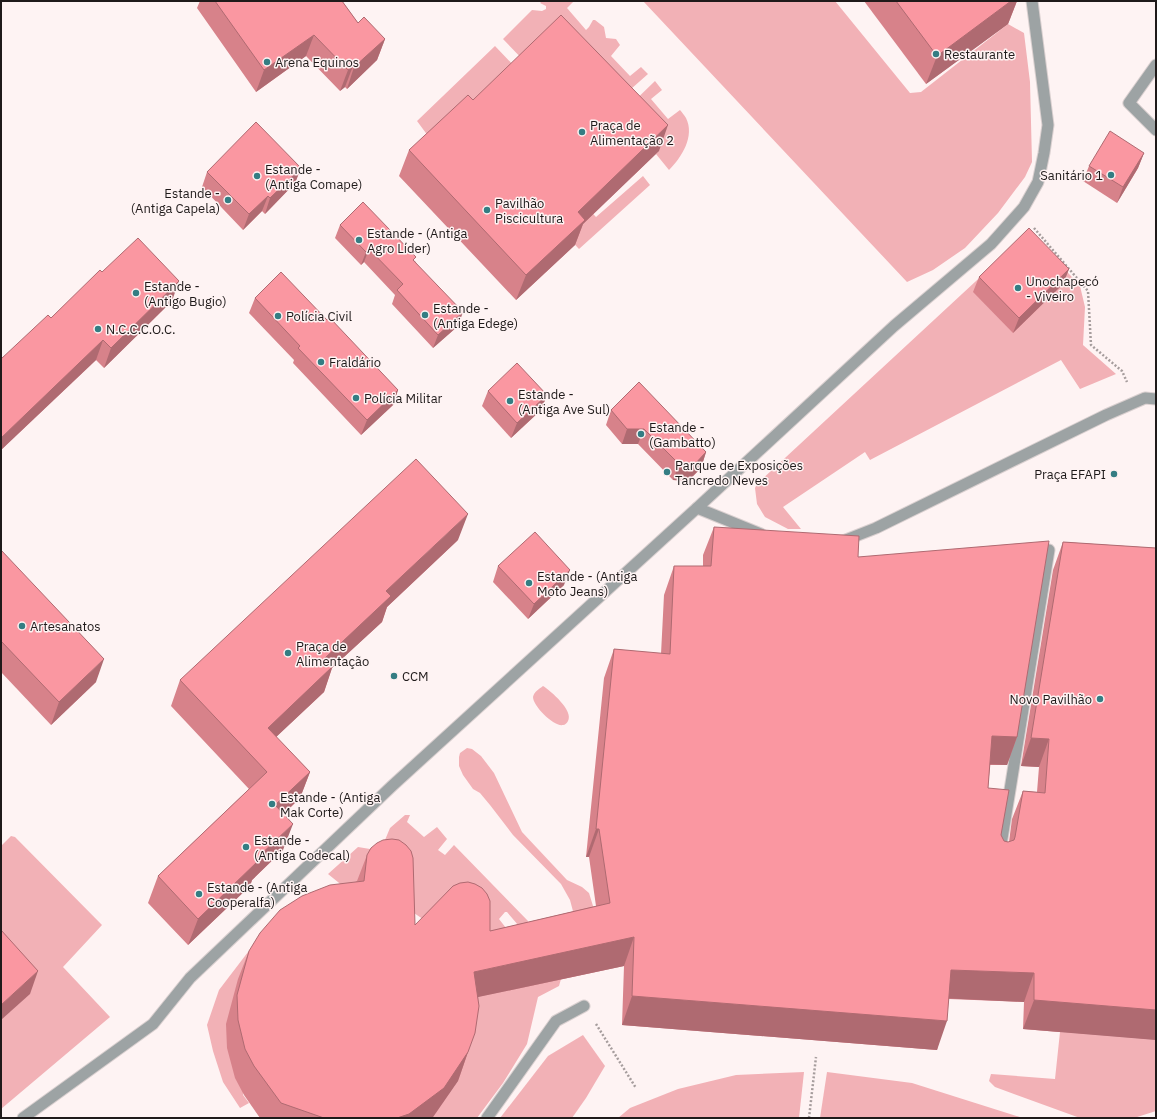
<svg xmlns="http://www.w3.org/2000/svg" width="1157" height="1119" font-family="'IBM Plex Sans',sans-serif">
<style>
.green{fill:#f2b1b6}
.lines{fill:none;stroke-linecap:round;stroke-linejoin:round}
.service-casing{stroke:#dad0d0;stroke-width:13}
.path{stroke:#a69d9d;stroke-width:2.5;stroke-dasharray:2 2;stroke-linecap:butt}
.service{stroke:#9da3a4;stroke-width:11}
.wall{fill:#d7828a}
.shaded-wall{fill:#af6a71}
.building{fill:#fa97a1;stroke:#af6a71}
.poi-dot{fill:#347d83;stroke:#fef3f3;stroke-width:1.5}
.labels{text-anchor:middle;stroke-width:3;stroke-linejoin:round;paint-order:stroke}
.poi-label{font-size:13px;fill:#1f1a1a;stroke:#fef3f3;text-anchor:start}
</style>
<rect width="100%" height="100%" fill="#fef3f3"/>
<g class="green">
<path d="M542 1H574L567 8 586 30 589 27 593 20H595L604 27 606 38 616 39 620 45 611 56 630 76 641 67 648 74 614 104 527 64 503 39 532 10 542 11 546 9V6L540 3Z"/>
<path d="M643 1H835L910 93 921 92 1008 24 1024 33 1030 82 1032 162 1025 177 998 213 965 248 933 270 907 282Z"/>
<path d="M495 46 518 70 487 100 596 217 643 176 650 185 579 249 459 121 434 144 417 121Z"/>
<path d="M655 81 662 90 651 99 668 119 680 110C682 112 684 115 686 118 695 136 682 157 669 170L656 154 659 151 622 113Z"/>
<path d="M1030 231 1080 286 1085 307 1083 345 1116 374 1080 389 1061 360 870 460 865 452 783 507 801 529H788L765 517 757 504 755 488 757 484Z"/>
<path d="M543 686C551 691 574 711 568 721 567 723 565 725 563 725 554 727 533 706 533 697 534 692 539 689 543 686Z"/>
<path d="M467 748 472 749 481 756 494 773 522 832 567 880 582 887 589 893 593 906 600 932 574 915 570 900 561 884 513 835 490 805 480 793 473 789 463 775 459 766V757L460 753Z"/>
<path d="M405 815H410L407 822 424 837 437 827 447 839 438 850 445 855 454 845 528 921 527 924 518 925 507 912H505L499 919 506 928 508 937 433 926 414 913 357 883 349 891 328 874 358 847 388 852 385 840 390 828Z"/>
<path d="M11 836 15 837 102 925 63 967 110 1017 1 1109V846Z"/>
<path d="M248 952 243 1095 249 1103 240 1108 223 1082 213 1051 207 1025 219 990Z"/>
<path d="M561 979 559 986 538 997 527 1044 503 1083 477 1118H432L458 1081 464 1061V1000Z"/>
<path d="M1060 1032 1156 1040V1111L1134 1118H1080L995 1087 989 1081 991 1074 1055 1079Z"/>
<path d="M583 1035 605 1066 586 1098 572 1118H500L548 1056Z"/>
<path d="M804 1072 799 1118H618L630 1108 678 1089 736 1075Z"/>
<path d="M827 1072 912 1083 1023 1118H820Z"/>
</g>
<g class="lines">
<g class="service-casing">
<g id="service">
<path d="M1156 65 1129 103 1156 130"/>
<path d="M697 508 761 534"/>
<path d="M843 541 876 528 1106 415 1145 398 1156 399"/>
<path d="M1000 851 1049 550"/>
<path d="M23 1118 153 1024 190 978 392 786 697 508 894 326 991 244 1024 207 1038 182 1044 153 1048 125 1032 1"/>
<path d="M487 1118 556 1021 584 1006"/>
</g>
</g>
<g class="path">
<path d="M1034 228 1088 291 1091 345 1122 371 1127 382"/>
<path d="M596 1024 636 1088"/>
<path d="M809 1118 816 1057"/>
</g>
<use href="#service" class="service"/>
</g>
<g class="wall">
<path d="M200 1H342L358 23 385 39 377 60 347 89 345 87 340 91 306 56 256 92 197 8Z"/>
<path d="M864 1H1017L1008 24 926 84Z"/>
<path d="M473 100 659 151 583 224 575 245 516 300 399 176 409 150Z"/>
<path d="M1144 153 1138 168 1117 203 1083 181 1089 166Z"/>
<path d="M301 168 295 183 265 214 262 211 243 230 202 187 207 172Z"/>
<path d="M340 225 415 261 458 326 433 348 392 304 395 295 364 262 361 265 335 238Z"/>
<path d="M1069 269 1063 284 1013 333 973 292 979 277Z"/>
<path d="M102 272 172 301 104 368 96 360 1 450 51 318Z"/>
<path d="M255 298 327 320 398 390 393 405 361 435 293 363 294 360 249 313Z"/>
<path d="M488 391 547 395 541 410 511 438 482 406Z"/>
<path d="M611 410 706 452 701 468 688 481 673 480 638 444H622L606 425Z"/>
<path d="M714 527 858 557 1017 737 1007 765H990L988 788 1001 835 1004 841 1008 842H1009L1012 819 1023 791 1037 792 1039 767 1021 766 1053 570 1063 542 1156 548V1040L1023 1029 1024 1002 949 999 937 1050 622 1025 624 966 478 997 468 1052 458 1081 433 1117 432 1118H260L244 1095 235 1078 227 1048 226 1024 238 979 249 951 357 881 367 855 415 925 490 931 596 906 589 857H586L604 678 614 649 661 654 664 595 674 566H703V555Z"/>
<path d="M458 540 387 607 382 622 332 668 324 692 276 737 310 772 300 798 284 814 283 850 252 880 250 886 188 945 148 903 158 876 249 789 171 706 180 680Z"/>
<path d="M1 550 96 682 51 725 1 672Z"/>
<path d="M498 566 564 585 528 619 493 582Z"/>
</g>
<g class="shaded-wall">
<path d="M1011 1H1017L1008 24 926 84 937 56Z"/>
<path d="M314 35 306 56 256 92 264 70Z"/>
<path d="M385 39 377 60 347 89 354 67Z"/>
<path d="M353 66 345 87 340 91 348 70Z"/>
<path d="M668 125 659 151 583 224 575 245 516 300 526 275 578 212Z"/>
<path d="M1144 153 1138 168 1117 203 1123 187Z"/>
<path d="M301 168 295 183 265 214 270 198Z"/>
<path d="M268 196 262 211 243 230 249 214Z"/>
<path d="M369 249 364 262 361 265 366 252Z"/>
<path d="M1069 269 1063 284 1013 333 1019 318Z"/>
<path d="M179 281 172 301 104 368 111 348Z"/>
<path d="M463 312 458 326 433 348 438 335Z"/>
<path d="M103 340 96 360 1 450V438Z"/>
<path d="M398 390 393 405 361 435 367 420Z"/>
<path d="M547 395 541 410 511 438 517 423Z"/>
<path d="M627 429H644L638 444H622Z"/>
<path d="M706 452 701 468 688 481 673 480 679 464Z"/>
<path d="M468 514 458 540 387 607 382 622 332 668 324 692 258 754 268 728 325 658 386 591Z"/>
<path d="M570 570 564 585 528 619 534 604Z"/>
<path d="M104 659 96 682 51 725 59 702Z"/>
<path d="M992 736 1017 737 1007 765 982 764Z"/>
<path d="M1031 738 1049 739 1039 767 1021 766Z"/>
<path d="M310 772 300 798 265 831 275 805Z"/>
<path d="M293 824 283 850 252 880 250 886 188 945 198 919 257 858Z"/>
<path d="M596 829H599L589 857H586Z"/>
<path d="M634 937 624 966 464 1000 474 972Z"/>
<path d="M951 970 1034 973 1024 1002 940 998Z"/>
<path d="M38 971 30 994 1 1020V1005Z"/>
<path d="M632 996 947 1021 937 1050 622 1025Z"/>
<path d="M1034 1000 1156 1010V1040L1023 1029Z"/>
<path d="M468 1052 458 1081 433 1117 432 1118H397Z"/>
</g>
<g class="building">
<path d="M215 1H342L358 23 364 17 385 39 354 67 353 66 348 70 314 35 264 70Z"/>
<path d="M896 1H1011L937 56Z"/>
<path d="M561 15 668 125 578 212 585 220 526 275 409 150 468 95 473 100Z"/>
<path d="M256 122 301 168 270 198 268 196 249 214 207 172Z"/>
<path d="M1110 131 1144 153 1123 187 1089 166Z"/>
<path d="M363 202 416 257 413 260 463 312 438 335 397 290 403 284 369 249 366 252 340 225Z"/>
<path d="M1029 228 1069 269 1019 318 979 277Z"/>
<path d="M138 238 179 281 111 348 103 340 1 438V359L48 315 51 318 100 270 102 272Z"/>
<path d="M281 272 327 320 330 318 398 390 367 420 298 348 300 346 255 298Z"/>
<path d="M517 363 547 395 517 423 488 391Z"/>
<path d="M639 382 706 452 694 465 679 464 644 429H627L611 410Z"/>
<path d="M416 459 468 514 386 591 391 596 325 658 333 666 268 728 310 772 275 805 293 824 257 858 259 860 198 919 158 876 267 772 180 680Z"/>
<path d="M714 527 859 536 858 557 1049 541 1017 737 992 736 988 788 1009 790 1001 835 1004 841 1008 842 1014 840 1015 837 1023 791 1045 793 1049 739 1031 738 1063 542 1156 548V1010L1034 1000V973L951 970 947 1021 632 996 634 937 474 972 479 1006 475 1033 468 1052 444 1088 409 1114 397 1118H324L281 1103 254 1066 245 1049 238 1020 237 995 249 951 260 933 280 910 302 896 330 885 364 881 367 855 371 848 377 843 383 840 392 839 399 840 406 845 411 851 413 858 415 925 453 886 460 883 468 882 475 884 482 888 487 894 490 901V931L610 903 599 829H596L614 649 670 654 674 566H711Z"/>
<path d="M535 532 570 570 534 604 498 566Z"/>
<path d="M1 550 104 659 59 702 1 641Z"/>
<path d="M1 930 38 971 1 1005Z"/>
</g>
<g class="poi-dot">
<circle cx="936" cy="54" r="4"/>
<circle cx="267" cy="62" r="4"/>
<circle cx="582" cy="132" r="4"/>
<circle cx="1111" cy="175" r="4"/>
<circle cx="257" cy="176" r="4"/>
<circle cx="228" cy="200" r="4"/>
<circle cx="487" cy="210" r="4"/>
<circle cx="359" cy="240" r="4"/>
<circle cx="1018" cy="288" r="4"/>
<circle cx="136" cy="293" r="4"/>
<circle cx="425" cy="315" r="4"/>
<circle cx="278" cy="316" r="4"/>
<circle cx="98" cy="329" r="4"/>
<circle cx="321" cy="362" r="4"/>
<circle cx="356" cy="398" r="4"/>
<circle cx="510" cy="401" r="4"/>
<circle cx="641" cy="434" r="4"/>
<circle cx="667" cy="472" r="4"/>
<circle cx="1114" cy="474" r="4"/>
<circle cx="529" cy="583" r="4"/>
<circle cx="22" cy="626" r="4"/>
<circle cx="288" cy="653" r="4"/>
<circle cx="394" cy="676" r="4"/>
<circle cx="1100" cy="699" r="4"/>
<circle cx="272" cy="804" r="4"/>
<circle cx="246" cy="847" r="4"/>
<circle cx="199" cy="894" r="4"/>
</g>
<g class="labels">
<g class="poi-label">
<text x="944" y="59">Restaurante</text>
<text x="275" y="67">Arena Equinos</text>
<text x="590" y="130">Praça de<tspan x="590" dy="15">Alimentação 2</tspan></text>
<text x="265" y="174">Estande -<tspan x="265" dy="15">(Antiga Comape)</tspan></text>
<text x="1103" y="180" text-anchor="end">Sanitário 1</text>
<text x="220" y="198" text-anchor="end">Estande -<tspan x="220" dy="15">(Antiga Capela)</tspan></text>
<text x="495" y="208">Pavilhão<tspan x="495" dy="15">Piscicultura</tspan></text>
<text x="367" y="238">Estande - (Antiga<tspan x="367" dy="15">Agro Líder)</tspan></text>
<text x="1026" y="286">Unochapecó<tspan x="1026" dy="15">- Viveiro</tspan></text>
<text x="144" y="291">Estande -<tspan x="144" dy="15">(Antigo Bugio)</tspan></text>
<text x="433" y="313">Estande -<tspan x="433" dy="15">(Antiga Edege)</tspan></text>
<text x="286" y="321">Polícia Civil</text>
<text x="106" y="334">N.C.C.C.O.C.</text>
<text x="329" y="367">Fraldário</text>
<text x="518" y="399">Estande -<tspan x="518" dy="15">(Antiga Ave Sul)</tspan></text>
<text x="364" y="403">Polícia Militar</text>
<text x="649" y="432">Estande -<tspan x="649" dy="15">(Gambatto)</tspan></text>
<text x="675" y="470">Parque de Exposições<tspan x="675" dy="15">Tancredo Neves</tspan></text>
<text x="1106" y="479" text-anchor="end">Praça EFAPI</text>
<text x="537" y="581">Estande - (Antiga<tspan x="537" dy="15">Moto Jeans)</tspan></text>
<text x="30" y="631">Artesanatos</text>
<text x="296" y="651">Praça de<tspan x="296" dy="15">Alimentação</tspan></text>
<text x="402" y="681">CCM</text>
<text x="1092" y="704" text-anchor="end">Novo Pavilhão</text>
<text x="280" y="802">Estande - (Antiga<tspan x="280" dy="15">Mak Corte)</tspan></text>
<text x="254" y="845">Estande -<tspan x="254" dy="15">(Antiga Codecal)</tspan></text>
<text x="207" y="892">Estande - (Antiga<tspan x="207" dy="15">Cooperalfa)</tspan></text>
</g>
</g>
<rect width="1157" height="1119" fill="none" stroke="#1f1a1a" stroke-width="4"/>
</svg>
